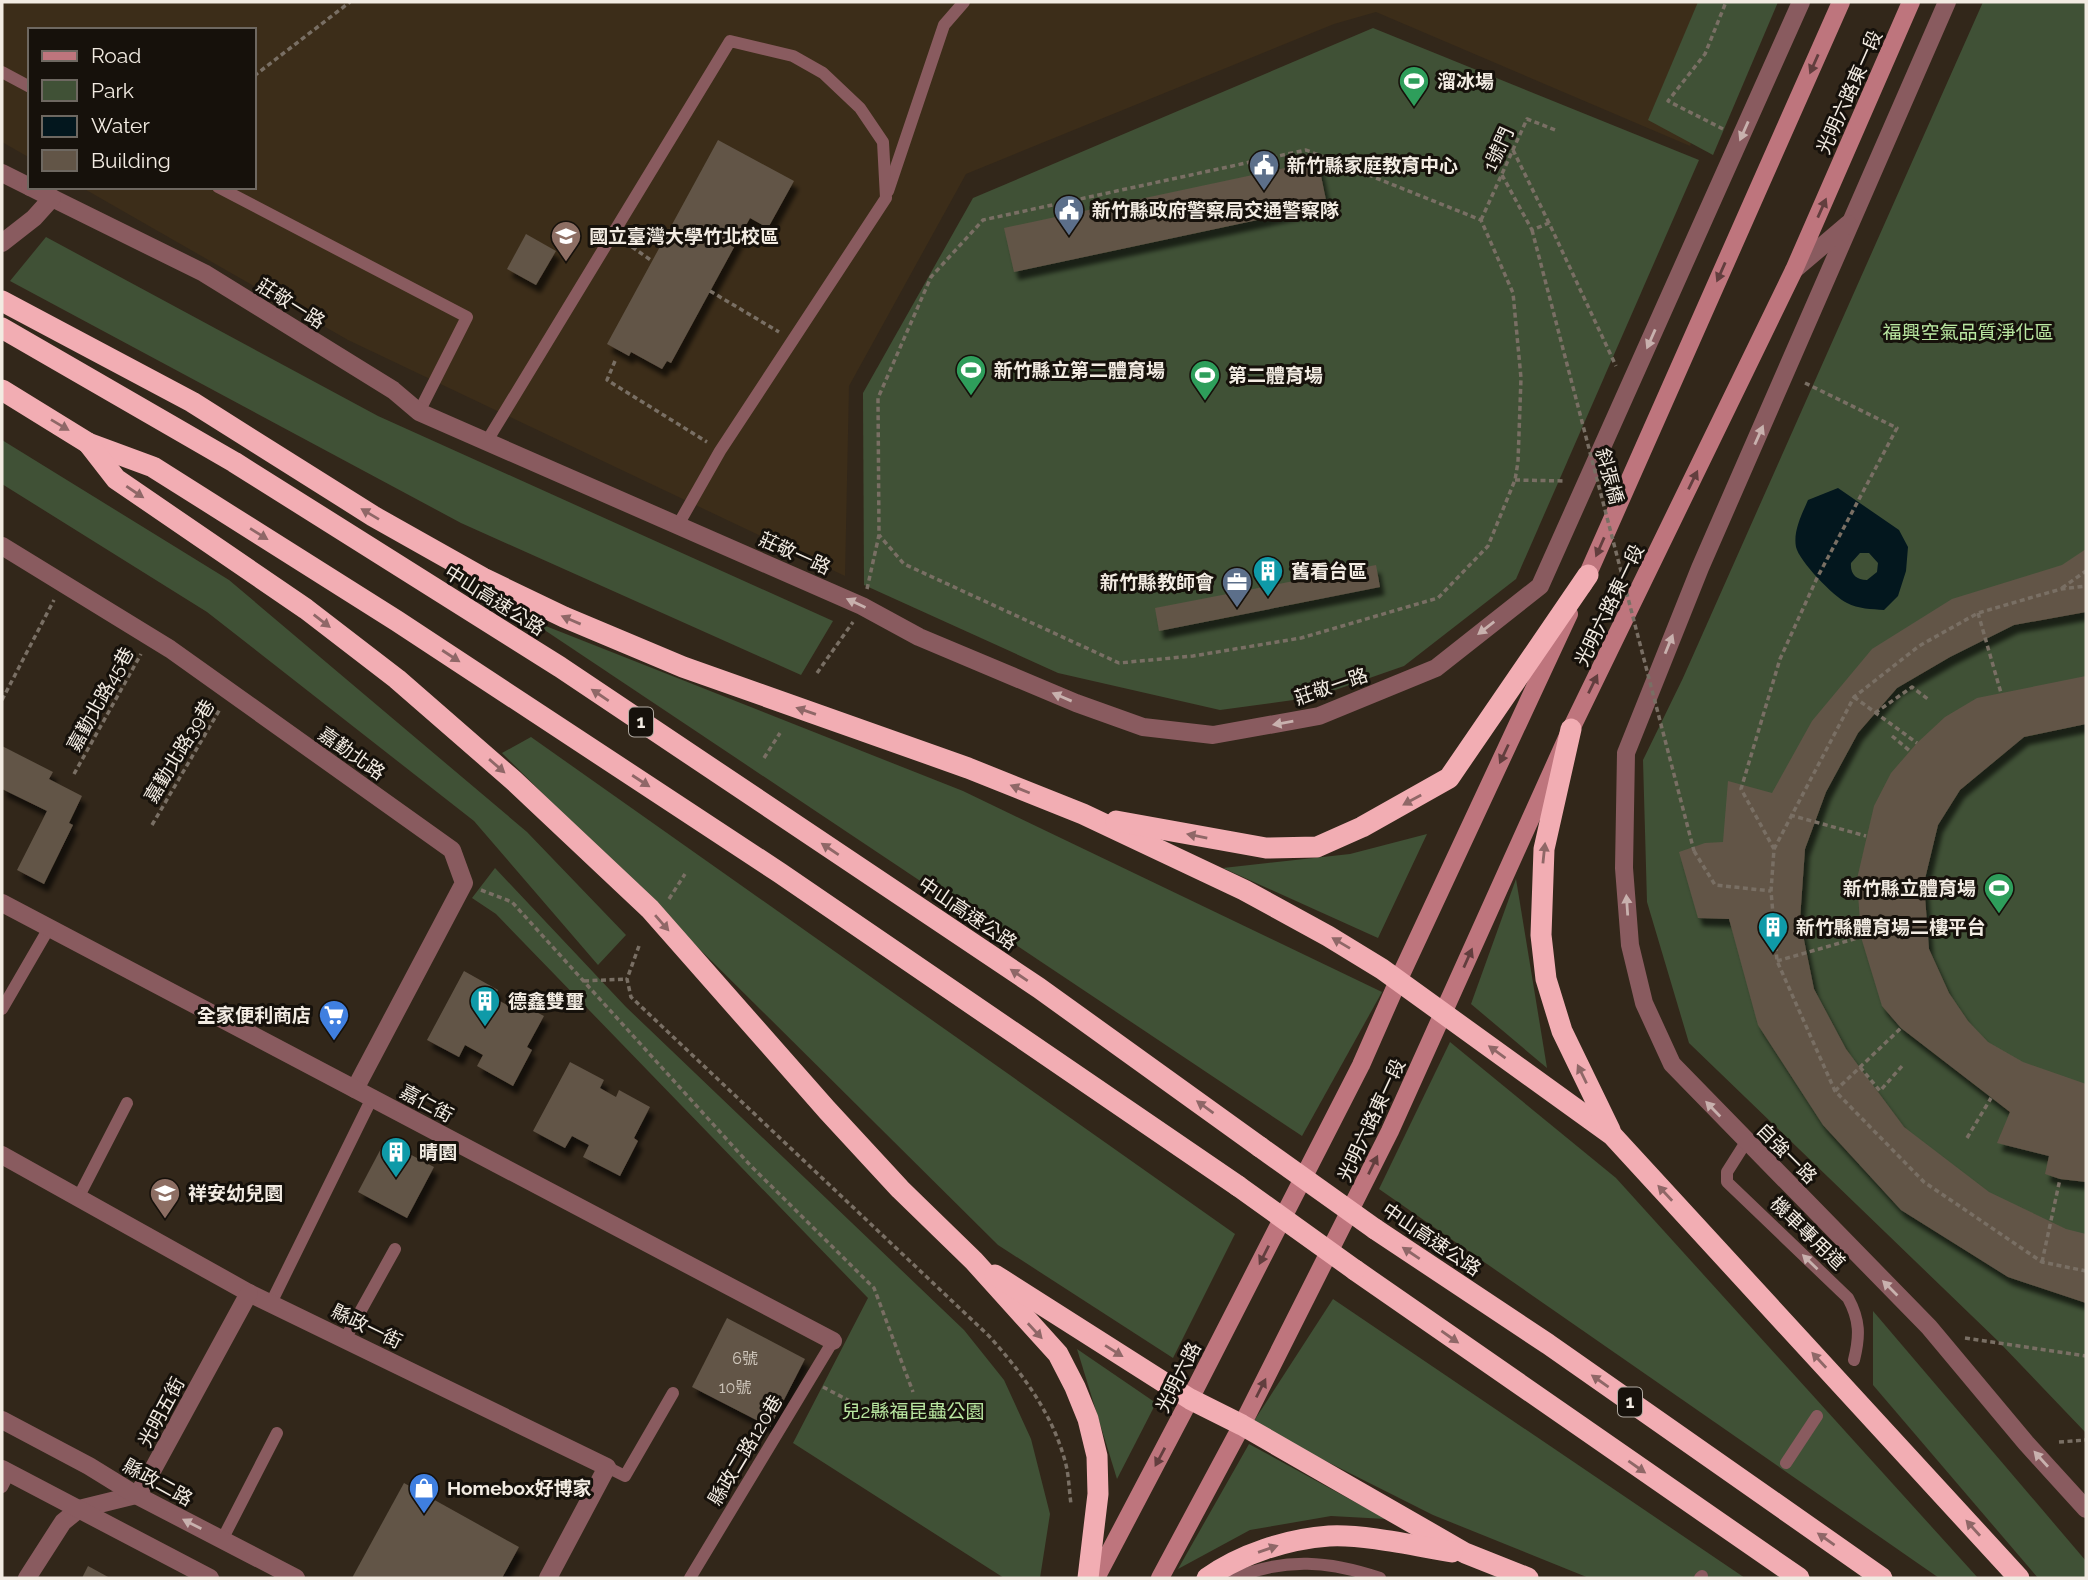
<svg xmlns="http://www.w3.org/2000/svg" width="2088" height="1580" font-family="Raleway,'Noto Sans TC',sans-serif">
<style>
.built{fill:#3c2d19}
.green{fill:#405136}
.water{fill:#03171e;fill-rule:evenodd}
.building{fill:#625547;filter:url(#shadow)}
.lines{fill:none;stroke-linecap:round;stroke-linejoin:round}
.path{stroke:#796f64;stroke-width:3.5;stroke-dasharray:5 3.5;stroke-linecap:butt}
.service{stroke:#895b5f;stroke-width:12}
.minor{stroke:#895b5f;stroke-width:18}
.tertiary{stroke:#895b5f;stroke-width:18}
.secondary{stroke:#be757d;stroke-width:18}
.motorway{stroke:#f2adb3;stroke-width:21}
.path-bridge{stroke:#796f64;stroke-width:3.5;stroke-dasharray:5 3.5;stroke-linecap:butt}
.motorway-bridge{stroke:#f2adb3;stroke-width:21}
.oneway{fill:#623e3e}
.oneway2{fill:#c8b1ae}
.oneway3{fill:#8f6767}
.labels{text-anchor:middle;stroke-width:6;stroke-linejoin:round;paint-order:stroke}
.number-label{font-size:16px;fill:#cec6bb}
.shield{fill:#16110b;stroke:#b0aaa2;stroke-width:2}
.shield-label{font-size:18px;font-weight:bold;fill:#f2ebe2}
.poi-label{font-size:19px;font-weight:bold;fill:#f2ebe2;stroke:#16110b;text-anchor:start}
.street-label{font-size:19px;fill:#f2ebe2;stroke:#16110b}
.park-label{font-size:19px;fill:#bae8a1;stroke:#16110b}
</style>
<defs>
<filter id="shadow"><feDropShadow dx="4.5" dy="8" stdDeviation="2" flood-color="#0009"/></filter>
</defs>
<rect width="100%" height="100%" fill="#32271a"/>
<path class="built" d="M2 2H1749L1690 146 1376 12 1334 24 966 174 849 386 845 576 348 340 81 187H254V30H30V158L2 142Z"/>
<g class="green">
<path d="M1698 2H1778L1713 155 1648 120Z"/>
<path d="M1983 2H2086V1433L1999 1342 1689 1043 1647 902 1643 760 1683 678Z"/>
<path d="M1373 28 1699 160 1516 579 1404 666 1315 697 1220 710 1058 673 864 585 863 393 973 198Z"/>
<path d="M46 237 378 416 833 621 801 675 461 523 10 281Z"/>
<path d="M2 440 229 580 527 832 626 935 598 965 474 821 207 612 2 484Z"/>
<path d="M528 619 963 791 1382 992 1302 1136Z"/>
<path d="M531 737 1235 1234 1173 1358 998 1245 502 753Z"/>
<path d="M1427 834 1378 938 1223 868 1350 854Z"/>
<path d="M495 868 626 1007 964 1330 1004 1380 1031 1439 1050 1514 1040 1578H1004L793 1443 868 1298 496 914 472 898Z"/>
<path d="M1516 879 1547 1068 1471 1004Z"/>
<path d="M1450 1042 1616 1178 1978 1578H1939L1379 1189Z"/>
<path d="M1333 1299 1745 1578H1589L1433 1515 1252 1424Z"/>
<path d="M1873 1311 2086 1561V1578H2038L1873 1385Z"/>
<path d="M1077 1349 1156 1403 1117 1479Z"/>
<path d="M1249 1444 1386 1519 1331 1516 1250 1530 1178 1569Z"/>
</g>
<path class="water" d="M1838 488 1899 530 1908 547 1906 571 1898 596 1884 610C1872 609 1858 609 1847 603 1834 597 1799 561 1796 547 1793 531 1802 514 1808 500ZM1860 553H1869L1878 563 1877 572 1867 580C1856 580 1850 574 1851 563Z"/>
<g class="building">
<path d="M718 140 794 181 768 228 750 218 671 363 667 361 662 369 631 352 629 356 607 344Z"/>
<path d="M1318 161 1327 205 1014 272 1004 228Z"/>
<path d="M526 234 556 251 536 285 507 269Z"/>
<path d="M2086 549V612L2014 625 1950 657 1897 688 1858 733 1826 792 1805 849 1800 920 1814 989 1846 1049 1904 1127 1989 1192 2066 1229 2086 1234V1303L2008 1277 1901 1210 1823 1125 1758 1025 1729 919 1698 918 1679 852 1705 843 1723 842 1728 781 1772 793 1812 721 1872 649 1952 599 2062 565Z"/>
<path d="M1376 565 1380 587 1159 631 1155 608Z"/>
<path d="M2086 676V724L2024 737 1960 790 1938 825 1924 883 1929 949 1949 993 1968 1021 1988 1042 2023 1062 2086 1084V1182L2060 1179 2045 1174 2049 1156 1997 1143 2010 1112 1901 1028 1882 1006 1861 937 1857 879 1874 806 1891 773 1917 743 1945 717 1977 698Z"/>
<path d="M2 746 53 772 49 779 82 796 69 823 73 825 44 884 17 870 47 811 2 789Z"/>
<path d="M464 971 498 990 494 998 509 1006 513 1000 544 1016 527 1047 532 1050 513 1086 477 1066 483 1055 465 1045 459 1057 427 1040Z"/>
<path d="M570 1062 604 1080 600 1088 616 1097 619 1090 650 1107 634 1138 638 1141 620 1176 583 1157 589 1145 572 1136 565 1148 533 1131Z"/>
<path d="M385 1141 434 1167 407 1218 358 1192Z"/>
<path d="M727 1318 805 1359 770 1427 692 1387Z"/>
<path d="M404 1483 519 1547 502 1578H352Z"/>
<path d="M88 1566 110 1578H82Z"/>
</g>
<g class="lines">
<g class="path">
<path d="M254 76 350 2"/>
<path d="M1723 129 1668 101 1705 54 1726 2"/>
<path d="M1513 150 1549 223"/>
<path d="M1502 175 1532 230 1549 223 1616 366"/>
<path d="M1481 220 1527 119 1558 131"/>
<path d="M625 242 652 261"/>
<path d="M710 291 779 332"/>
<path d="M615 361 607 380 707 442"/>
<path d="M1805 383 1897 428 1817 578 1780 659 1741 789 1774 849 1771 891 1777 961 1835 1091 1924 1182 2042 1262 2086 1271"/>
<path d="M1515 480 1565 481"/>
<path d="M2062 588 2086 571"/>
<path d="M867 589 879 535 878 398 931 277 983 220 1306 150 1481 220 1513 293 1521 378 1518 462 1515 480 1488 546 1438 598 1301 638 1193 656 1119 663 904 564 879 535"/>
<path d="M1978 613 2001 693"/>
<path d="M817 673 853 622"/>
<path d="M1854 697 1917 743"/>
<path d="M2 700 54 600"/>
<path d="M1875 713 1912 687 1929 700"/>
<path d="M1892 736 1910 751"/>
<path d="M764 758 780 733"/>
<path d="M74 774 141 654"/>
<path d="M1790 815 1866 836"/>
<path d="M152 825 220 709"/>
<path d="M1774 849 1854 697 1919 646 1978 613 2061 589 2086 586"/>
<path d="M1694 851 1715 885 1771 891"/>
<path d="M481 890 512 902 750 1165 874 1288 913 1392"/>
<path d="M669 899 685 874"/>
<path d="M639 946 627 979 631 997 989 1336C1022 1373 1052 1413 1065 1461 1069 1475 1069 1490 1071 1504"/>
<path d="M1777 961 1861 937"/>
<path d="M584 981 627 979"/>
<path d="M1860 1067 1880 1091 1902 1066"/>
<path d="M1835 1091 1901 1028"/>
<path d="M1967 1138 1991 1098"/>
<path d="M2042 1262 2060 1179"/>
<path d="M1965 1338 2086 1356"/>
<path d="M823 1387 886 1420"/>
<path d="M2059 1442 2086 1440"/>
</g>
<g class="service">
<path d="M2 72 30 87"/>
<path d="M218 187 467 317 419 412"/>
<path d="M888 191 944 25 964 2"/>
<path d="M487 441 730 41 793 56 823 73 860 108 883 142 886 198 720 451 678 525"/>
<path d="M2 1009 49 928"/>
<path d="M1746 1142 1727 1172V1182L1848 1298C1860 1320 1860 1336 1854 1360"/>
<path d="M78 1198 127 1103"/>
<path d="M271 1303 372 1098"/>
<path d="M345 1339 395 1249"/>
<path d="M1786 1463 1817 1416"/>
<path d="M607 1467 625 1476 673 1393"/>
<path d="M2 1487 9 1473"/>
<path d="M222 1540 277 1433"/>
<path d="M690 1578 833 1341"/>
<path d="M1235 1578C1286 1557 1329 1561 1380 1578"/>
<path d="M1700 1578 1702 1576"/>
</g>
<g class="minor">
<path d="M1947 2 1700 568 1626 753 1624 868 1630 945 1644 1003 1672 1064 1929 1327 2026 1443 2086 1509"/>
<path d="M52 198 204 273 393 390 419 412 862 606 919 637 1076 703 1143 727 1213 735 1319 716 1436 668 1540 586 1801 2"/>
<path d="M1794 270 1848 224"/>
<path d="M2 546 170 649 452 850 464 883 355 1089"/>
<path d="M2 903 833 1341"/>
<path d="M2 1155 249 1293 607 1467 548 1578"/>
<path d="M27 1578 63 1522 79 1509 136 1495 146 1482 249 1293"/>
</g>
<g class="tertiary">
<path d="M2 173 30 187"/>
<path d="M2 243 34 218 52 198 30 187"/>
<path d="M2 1420 89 1466 136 1495 296 1578"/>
<path d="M2 1469 210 1578"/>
</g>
<g class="secondary">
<path d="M1583 585 1841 2"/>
<path d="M1096 1578 1190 1399 1361 1065 1398 981 1569 614"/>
<path d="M1160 1578 1242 1425 1390 1131 1571 729 1794 270 1911 2"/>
</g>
<g class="motorway">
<path d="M2 301 192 402 373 516 483 578 564 617 683 667 968 768 1083 814 1244 890 1328 936 1382 969 1612 1135 2019 1578"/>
<path d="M2 328 234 462 560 667 1039 988 1260 1147"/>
<path d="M2 390 88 443 153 467 397 621 780 873 1238 1186"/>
<path d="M88 443 116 479 306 609 397 679 513 780 650 909 827 1110 900 1189 974 1261 1058 1354 1075 1387 1088 1419 1097 1456 1098 1494 1088 1578"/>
<path d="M1571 729 1544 849 1541 935 1546 979 1562 1031 1610 1130"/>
<path d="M1116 821 1266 848 1317 847 1362 827 1449 778 1588 575"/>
<path d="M1375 1229 1548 1344 1882 1578"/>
<path d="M1355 1270 1799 1578"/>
<path d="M995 1275 1190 1399 1242 1425 1465 1553 1528 1578"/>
<path d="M1207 1578C1241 1554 1287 1539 1329 1536 1364 1534 1416 1546 1452 1552"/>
</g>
<path class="path-bridge" d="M1532 230 1694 851"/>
<g class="motorway-bridge">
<path d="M1260 1147 1375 1229"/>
<path d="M1238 1186 1355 1270"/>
</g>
</g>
<defs><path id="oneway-solid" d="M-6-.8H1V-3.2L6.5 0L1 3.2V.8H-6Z" transform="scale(1.75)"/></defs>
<g class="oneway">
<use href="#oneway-solid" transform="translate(1814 64) rotate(114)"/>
<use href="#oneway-solid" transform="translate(1822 208) rotate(-66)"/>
<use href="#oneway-solid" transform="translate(1721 272) rotate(114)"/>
<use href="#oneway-solid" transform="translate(1693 480) rotate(-64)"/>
<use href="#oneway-solid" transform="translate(1600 547) rotate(114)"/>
<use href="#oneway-solid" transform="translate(1593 684) rotate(-64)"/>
<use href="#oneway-solid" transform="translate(1504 754) rotate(115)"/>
<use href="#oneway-solid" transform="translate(1468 958) rotate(-66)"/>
<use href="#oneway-solid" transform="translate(1373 1165) rotate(-64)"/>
<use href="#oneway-solid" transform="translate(1264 1255) rotate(117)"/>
<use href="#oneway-solid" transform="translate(1261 1388) rotate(-63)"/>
<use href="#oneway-solid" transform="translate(1160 1457) rotate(118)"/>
</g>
<g class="oneway2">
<use href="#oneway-solid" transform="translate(1744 131) rotate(114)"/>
<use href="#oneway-solid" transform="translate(1651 339) rotate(114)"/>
<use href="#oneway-solid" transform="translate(1759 435) rotate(-66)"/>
<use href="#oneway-solid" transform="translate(856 603) rotate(-155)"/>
<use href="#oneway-solid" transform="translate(1486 628) rotate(142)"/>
<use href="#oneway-solid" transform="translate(1669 644) rotate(-68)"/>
<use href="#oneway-solid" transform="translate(1062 697) rotate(-157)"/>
<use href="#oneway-solid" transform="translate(1283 723) rotate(170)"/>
<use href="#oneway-solid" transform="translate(1627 905) rotate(-94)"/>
<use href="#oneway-solid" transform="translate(1713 1109) rotate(-134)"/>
<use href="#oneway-solid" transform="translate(1810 1262) rotate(-136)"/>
<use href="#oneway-solid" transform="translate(1890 1288) rotate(-135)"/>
<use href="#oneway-solid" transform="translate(2041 1459) rotate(-132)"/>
<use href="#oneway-solid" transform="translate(192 1524) rotate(-153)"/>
</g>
<g class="oneway3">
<use href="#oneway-solid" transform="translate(60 425) rotate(31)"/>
<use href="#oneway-solid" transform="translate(135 492) rotate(34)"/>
<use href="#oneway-solid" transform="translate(370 514) rotate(-149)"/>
<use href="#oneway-solid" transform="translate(259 534) rotate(32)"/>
<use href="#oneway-solid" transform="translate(571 620) rotate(-157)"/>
<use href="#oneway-solid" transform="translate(322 621) rotate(38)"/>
<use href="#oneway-solid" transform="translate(451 656) rotate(33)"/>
<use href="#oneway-solid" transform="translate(600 695) rotate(-146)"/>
<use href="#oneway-solid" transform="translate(806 711) rotate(-161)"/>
<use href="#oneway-solid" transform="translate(497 766) rotate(41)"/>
<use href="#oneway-solid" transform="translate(641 781) rotate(33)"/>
<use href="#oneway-solid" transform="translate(1020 789) rotate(-158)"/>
<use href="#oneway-solid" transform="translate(1412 800) rotate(151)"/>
<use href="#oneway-solid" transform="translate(1197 836) rotate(-169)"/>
<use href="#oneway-solid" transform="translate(830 849) rotate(-146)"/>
<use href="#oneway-solid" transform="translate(1544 853) rotate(-84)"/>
<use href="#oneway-solid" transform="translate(662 923) rotate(49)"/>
<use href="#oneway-solid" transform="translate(1341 943) rotate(-149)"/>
<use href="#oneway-solid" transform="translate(1019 975) rotate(-146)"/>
<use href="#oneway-solid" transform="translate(1497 1052) rotate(-144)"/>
<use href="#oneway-solid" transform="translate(1582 1074) rotate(-116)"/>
<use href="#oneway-solid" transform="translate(1205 1107) rotate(-144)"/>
<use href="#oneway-solid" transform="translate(1665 1193) rotate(-133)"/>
<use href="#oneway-solid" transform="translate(1411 1253) rotate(-146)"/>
<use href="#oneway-solid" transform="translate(1035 1331) rotate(47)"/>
<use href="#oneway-solid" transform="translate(1450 1337) rotate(35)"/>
<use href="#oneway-solid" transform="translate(1114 1351) rotate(32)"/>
<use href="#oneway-solid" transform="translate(1819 1360) rotate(-133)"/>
<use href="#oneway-solid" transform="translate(1600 1381) rotate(-145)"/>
<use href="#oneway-solid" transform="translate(1637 1467) rotate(35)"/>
<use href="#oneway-solid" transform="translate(1973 1528) rotate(-132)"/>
<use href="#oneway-solid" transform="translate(1826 1539) rotate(-145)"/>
<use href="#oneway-solid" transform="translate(1268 1549) rotate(-19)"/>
</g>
<defs>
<g id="stadium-pin" transform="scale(1.575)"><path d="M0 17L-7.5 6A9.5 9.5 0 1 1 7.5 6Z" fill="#2e9e5b" stroke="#16110b"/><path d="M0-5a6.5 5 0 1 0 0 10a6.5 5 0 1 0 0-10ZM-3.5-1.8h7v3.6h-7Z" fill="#fff"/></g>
<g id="civic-pin" transform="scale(1.575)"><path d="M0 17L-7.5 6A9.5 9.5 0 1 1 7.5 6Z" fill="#5c6f8a" stroke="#16110b"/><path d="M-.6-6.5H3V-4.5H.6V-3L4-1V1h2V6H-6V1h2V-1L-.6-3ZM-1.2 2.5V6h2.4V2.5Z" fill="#fff"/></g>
<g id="university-pin" transform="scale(1.575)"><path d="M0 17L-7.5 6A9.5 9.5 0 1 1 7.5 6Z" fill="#8d6e63" stroke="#16110b"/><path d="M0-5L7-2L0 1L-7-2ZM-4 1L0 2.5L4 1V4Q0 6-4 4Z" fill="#fff"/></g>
<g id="building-pin" transform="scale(1.575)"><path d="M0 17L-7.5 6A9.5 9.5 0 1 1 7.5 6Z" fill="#0f9aa8" stroke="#16110b"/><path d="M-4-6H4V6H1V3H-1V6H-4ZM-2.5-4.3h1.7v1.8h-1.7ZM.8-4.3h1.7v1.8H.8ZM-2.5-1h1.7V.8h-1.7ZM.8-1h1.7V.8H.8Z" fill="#fff"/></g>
<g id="office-pin" transform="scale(1.575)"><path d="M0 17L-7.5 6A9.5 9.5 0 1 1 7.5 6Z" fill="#5c6f8a" stroke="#16110b"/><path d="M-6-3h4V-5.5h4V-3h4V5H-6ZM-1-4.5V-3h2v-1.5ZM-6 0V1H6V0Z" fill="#fff"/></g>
<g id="supermarket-pin" transform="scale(1.575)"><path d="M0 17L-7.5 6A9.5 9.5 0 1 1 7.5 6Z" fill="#3f7fe0" stroke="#16110b"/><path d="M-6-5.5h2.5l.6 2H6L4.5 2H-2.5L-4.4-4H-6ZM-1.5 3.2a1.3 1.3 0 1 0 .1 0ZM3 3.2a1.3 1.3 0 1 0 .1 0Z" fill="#fff"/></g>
<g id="school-pin" transform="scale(1.575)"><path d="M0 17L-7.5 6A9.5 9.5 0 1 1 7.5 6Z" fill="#8d6e63" stroke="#16110b"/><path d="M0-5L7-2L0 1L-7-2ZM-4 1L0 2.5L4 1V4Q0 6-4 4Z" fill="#fff"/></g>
<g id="shop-pin" transform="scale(1.575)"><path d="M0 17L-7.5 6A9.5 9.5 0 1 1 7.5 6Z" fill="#3f7fe0" stroke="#16110b"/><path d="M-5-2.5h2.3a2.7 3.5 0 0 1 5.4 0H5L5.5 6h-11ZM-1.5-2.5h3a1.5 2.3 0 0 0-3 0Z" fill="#fff"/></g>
</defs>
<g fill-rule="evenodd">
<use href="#stadium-pin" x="1414" y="81"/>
<use href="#civic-pin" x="1264" y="165"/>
<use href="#civic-pin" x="1069" y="210"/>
<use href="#university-pin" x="566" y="236"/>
<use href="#stadium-pin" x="971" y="370"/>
<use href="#stadium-pin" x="1205" y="375"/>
<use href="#building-pin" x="1268" y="571"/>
<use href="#office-pin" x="1237" y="582"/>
<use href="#stadium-pin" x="1999" y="888"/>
<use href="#building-pin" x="1773" y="927"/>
<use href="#building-pin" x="485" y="1001"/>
<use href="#supermarket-pin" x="334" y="1015"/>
<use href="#building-pin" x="396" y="1152"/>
<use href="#school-pin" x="165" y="1193"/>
<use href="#shop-pin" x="424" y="1488"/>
</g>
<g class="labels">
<g class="number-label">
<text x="745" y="1364">6號</text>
<text x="735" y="1393">10號</text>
</g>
<g class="shield">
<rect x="629" y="707.5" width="24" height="29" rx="5"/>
<rect x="1618" y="1387.5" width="24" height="29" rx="5"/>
</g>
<g class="shield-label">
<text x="641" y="728">1</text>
<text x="1630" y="1408">1</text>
</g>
<g class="poi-label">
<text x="1437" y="88">溜冰場</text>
<text x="1287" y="172">新竹縣家庭教育中心</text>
<text x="1092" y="217">新竹縣政府警察局交通警察隊</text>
<text x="589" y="243">國立臺灣大學竹北校區</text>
<text x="994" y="377">新竹縣立第二體育場</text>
<text x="1228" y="382">第二體育場</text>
<text x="1291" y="578">舊看台區</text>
<text x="1214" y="589" text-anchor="end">新竹縣教師會</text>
<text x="1976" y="895" text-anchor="end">新竹縣立體育場</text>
<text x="1796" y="934">新竹縣體育場二樓平台</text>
<text x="508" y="1008">德鑫雙璽</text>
<text x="311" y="1022" text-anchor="end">全家便利商店</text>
<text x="419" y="1159">晴園</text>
<text x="188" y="1200">祥安幼兒園</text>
<text x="447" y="1495">Homebox好博家</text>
</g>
<g class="street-label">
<text transform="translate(1849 92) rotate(-66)" y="7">光明六路東一段</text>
<text transform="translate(1498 149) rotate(-65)" y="7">1號門</text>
<text transform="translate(291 303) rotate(32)" y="7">莊敬一路</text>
<text transform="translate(1610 476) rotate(75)" y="7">斜張橋</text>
<text transform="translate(795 553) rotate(24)" y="7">莊敬一路</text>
<text transform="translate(495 600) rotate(32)" y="7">中山高速公路</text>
<text transform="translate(1609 605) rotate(-64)" y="7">光明六路東一段</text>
<text transform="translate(1331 686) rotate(-19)" y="7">莊敬一路</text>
<text transform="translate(100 699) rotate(-61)" y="7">嘉勤北路45巷</text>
<text transform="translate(179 751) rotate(-59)" y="7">嘉勤北路39巷</text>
<text transform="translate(352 753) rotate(35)" y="7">嘉勤北路</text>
<text transform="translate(968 913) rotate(34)" y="7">中山高速公路</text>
<text transform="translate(427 1103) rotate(28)" y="7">嘉仁街</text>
<text transform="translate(1371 1120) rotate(-65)" y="7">光明六路東一段</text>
<text transform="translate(1787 1153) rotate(45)" y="7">自強一路</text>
<text transform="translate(1808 1233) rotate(44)" y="7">機車專用道</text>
<text transform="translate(1432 1239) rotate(34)" y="7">中山高速公路</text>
<text transform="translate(367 1326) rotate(26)" y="7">縣政一街</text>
<text transform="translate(1178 1377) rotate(-63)" y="7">光明六路</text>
<text transform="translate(161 1412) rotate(-62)" y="7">光明五街</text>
<text transform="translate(745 1450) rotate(-59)" y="7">縣政二路120巷</text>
<text transform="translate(158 1482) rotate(29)" y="7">縣政二路</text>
</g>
<g class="park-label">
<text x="1968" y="339">福興空氣品質淨化區</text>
<text x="913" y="1418">兒2縣福昆蟲公園</text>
</g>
</g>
<rect width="2088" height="1580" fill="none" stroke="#f2ebe2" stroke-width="7"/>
<rect x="28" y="28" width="228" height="161" fill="#16110b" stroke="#6e6861" stroke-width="2"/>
<rect x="42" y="51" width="35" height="10" fill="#be757d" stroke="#6e6861" stroke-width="2"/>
<text x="91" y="63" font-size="21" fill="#f2ebe2">Road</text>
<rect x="42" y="80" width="35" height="21" fill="#405136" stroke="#6e6861" stroke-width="2"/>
<text x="91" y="98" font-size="21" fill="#f2ebe2">Park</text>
<rect x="42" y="116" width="35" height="21" fill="#03171e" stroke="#6e6861" stroke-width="2"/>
<text x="91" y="133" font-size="21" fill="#f2ebe2">Water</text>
<rect x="42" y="150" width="35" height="21" fill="#625547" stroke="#6e6861" stroke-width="2"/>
<text x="91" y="168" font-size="21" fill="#f2ebe2">Building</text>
</svg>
